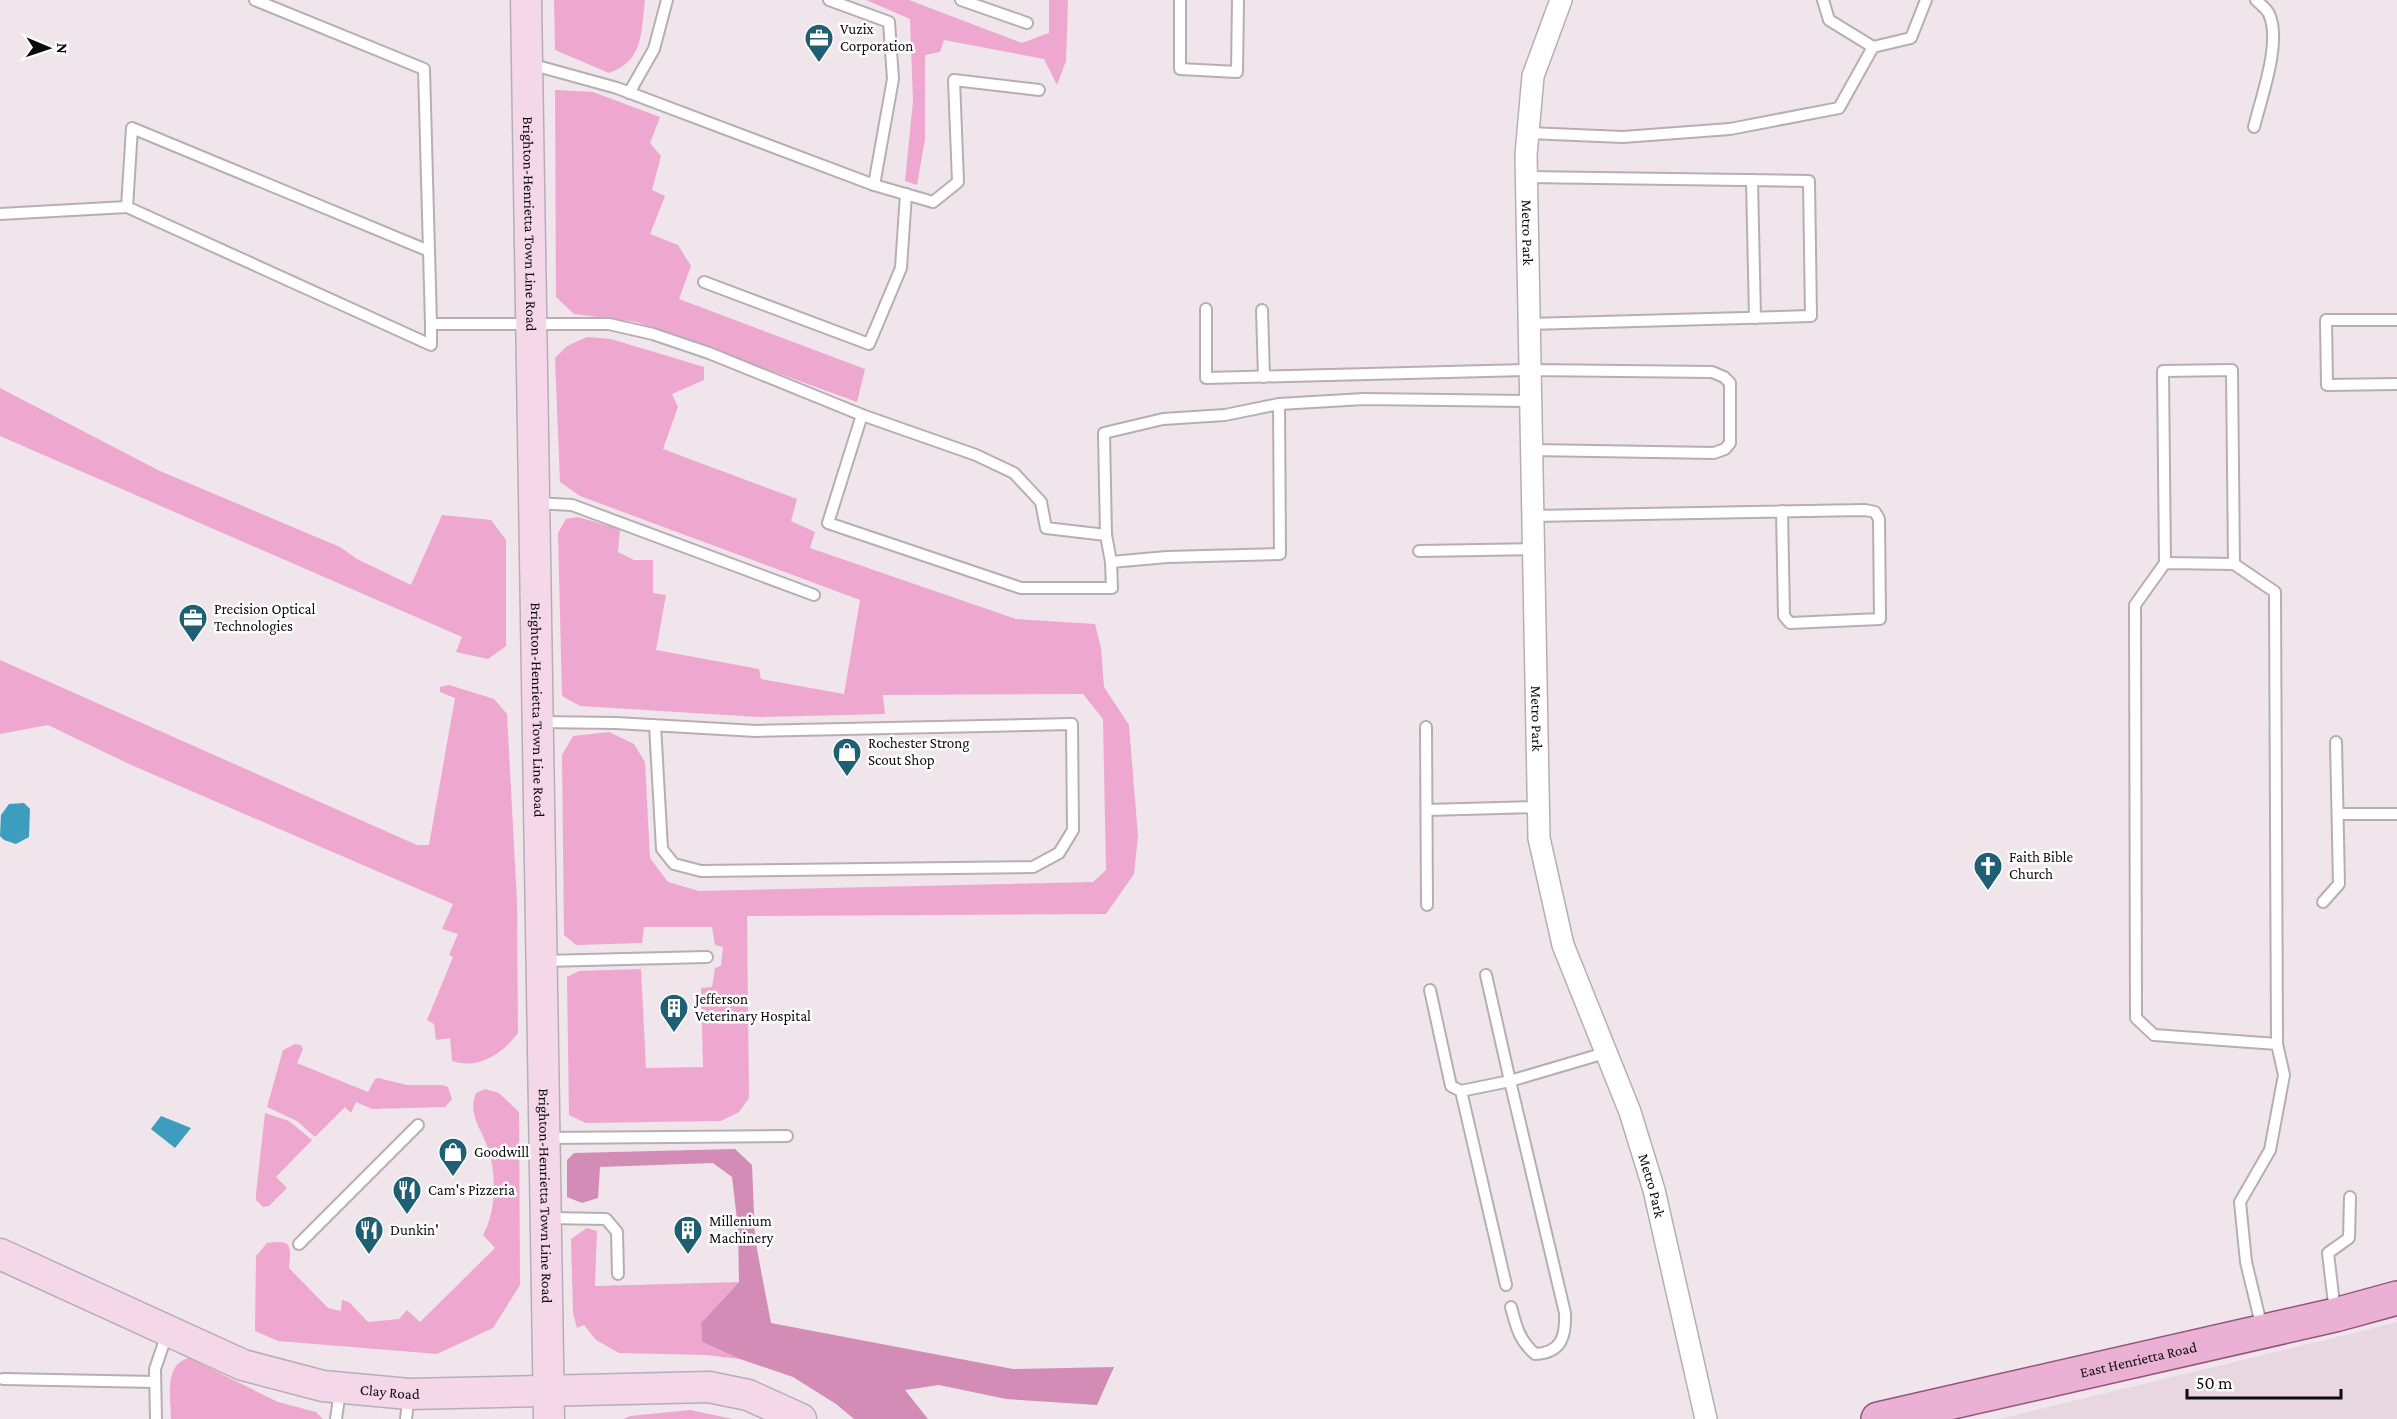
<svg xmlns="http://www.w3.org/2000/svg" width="2397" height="1419" font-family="'Crimson Pro',serif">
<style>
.built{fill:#e8d6e0}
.green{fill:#eea8d0}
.forest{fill:#d38cb6}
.water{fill:#3c9dbe}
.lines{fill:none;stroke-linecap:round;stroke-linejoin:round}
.lane-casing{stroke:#b7aeb3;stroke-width:14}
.street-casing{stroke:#b7aeb3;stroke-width:24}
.secondary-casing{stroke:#b7aeb3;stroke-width:33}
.primary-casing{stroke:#94557b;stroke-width:36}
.lane{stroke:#fff;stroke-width:10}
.street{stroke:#fff;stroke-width:21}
.secondary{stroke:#f4d8e9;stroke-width:30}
.primary{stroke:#eab1d4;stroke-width:33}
.labels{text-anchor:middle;stroke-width:5;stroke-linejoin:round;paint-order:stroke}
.poi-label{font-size:15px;fill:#0d0a0c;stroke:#fff;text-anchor:start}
.street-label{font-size:15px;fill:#0d0a0c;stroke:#fff}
</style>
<rect width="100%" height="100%" fill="#efe5ea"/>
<path class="built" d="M2397 1322V1419H1999L2387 1325Z"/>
<g class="green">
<path d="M554 0H645C641 32 644 61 609 73L555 50Z"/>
<path d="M866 0H909L1022 43 1049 33V0H1068L1066 61 1057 85 1044 59 944 40 940 52 925 55V139L917 185 905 181 913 101 910 19Z"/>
<path d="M555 90 593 92 660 117 650 143 661 156 652 190 665 196 650 234 678 245 691 266 679 299 865 369 857 402 637 322 574 314 556 297Z"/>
<path d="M587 337 611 339 704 367V380L672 394 678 407 663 449 797 499 791 521 815 532 810 548 1016 619 1095 624 1101 648 1104 687 1129 725 1138 836 1134 874 1106 914 747 916 749 1098 739 1112 721 1121 586 1123 569 1115 567 977 579 971 641 969 646 1068 703 1067 701 988 712 987 715 968 721 966 723 947 715 945 712 927H644L642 943 576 945 564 935 562 755 573 736 609 732 634 744 645 762 650 858 668 882 699 891 1093 882 1106 870 1103 719 1083 694 883 695 885 714 759 717 580 706 562 696 558 533 566 519 578 517 620 529 618 552 634 560H653V593L666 595 656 650 759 669 761 679 844 694 860 600 580 496 560 482 555 358 567 346Z"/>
<path d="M0 388 160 471 340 547 357 559 411 585 442 515 491 520 506 540V646L488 659 456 652 462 637 0 436Z"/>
<path d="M0 660 417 845H429L455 698 440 692V687L449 685 494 699 507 714 517 902 518 1033C503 1053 479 1070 452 1061L450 1038 436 1040 434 1024 427 1020 453 957 449 955 458 934 442 929 453 904 129 764 48 725 0 734Z"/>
<path d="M295 1044 301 1045 303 1049 297 1063 368 1092 375 1079 378 1078 407 1085H442L448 1087 452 1099 445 1107 372 1109 356 1102 351 1113 345 1107 315 1137 297 1121 267 1107 283 1050Z"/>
<path d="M485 1089 499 1093 519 1112 520 1285 493 1328 437 1354 278 1341 255 1331 256 1256 267 1243C293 1239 291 1246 289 1268L328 1308 341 1311 342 1300 349 1302 368 1322 399 1319 407 1310 420 1322 495 1248 483 1235C496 1212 497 1175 488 1149 482 1129 467 1115 476 1093Z"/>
<path d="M265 1113 289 1121 312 1140 276 1177 287 1188 269 1206 263 1207 256 1200V1194Z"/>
<path d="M587 1228 597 1231 595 1286 739 1282 701 1323 702 1342 740 1359 705 1355 619 1353 596 1340 584 1325 577 1328 573 1313 571 1239Z"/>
<path d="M189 1358 278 1402 316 1412 323 1419H171C171 1399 163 1364 189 1358Z"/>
<path d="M690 1410 733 1419H623L630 1416Z"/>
</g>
<path class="forest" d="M735 1149 752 1165 755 1239 771 1323 1013 1369 1114 1367 1097 1405 1006 1399 939 1385 905 1390 928 1419H854L836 1404 793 1377 740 1359 702 1342 701 1323 739 1282 738 1228 732 1177 713 1163 600 1167 598 1198 582 1203 567 1197V1160L574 1153Z"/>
<g class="water">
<path d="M24 803 30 809 29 837 16 844 4 840 0 836 1 815 9 804Z"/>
<path d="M161 1116 191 1128 175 1148 151 1129Z"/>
</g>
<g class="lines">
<g class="lane-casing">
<g id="lane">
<path d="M255 0 424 69 431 324H609L653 334 709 353 862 415 976 455 1014 473 1041 502 1046 528 1106 535 1104 433 1163 419 1225 415 1279 404 1364 399 1531 401"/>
<path d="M829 0 889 22 893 79 874 185"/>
<path d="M961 0 1027 23"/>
<path d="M1180 0V69L1237 72 1238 0"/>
<path d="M1823 0 1829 20 1873 47 1911 38 1926 0"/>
<path d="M530 64 617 88 874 185 933 202 958 182 954 80 1039 90"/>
<path d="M629 93 654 49 667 0"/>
<path d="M2254 127C2261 98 2282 42 2269 14 2267 9 2260 4 2256 0"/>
<path d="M1528 133 1623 137 1730 129 1839 108 1873 47"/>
<path d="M1526 177 1809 181 1811 316 1529 324"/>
<path d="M1752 180 1755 318"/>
<path d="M127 207 431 345V324"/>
<path d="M0 214 127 207 132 128 429 251"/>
<path d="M704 282 869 344 901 268 906 194"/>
<path d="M1206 309V378L1530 370 1712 372 1724 377 1730 383V443L1725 449 1714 453 1532 450"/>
<path d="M1262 310 1264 377"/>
<path d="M2397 320H2326L2327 385 2397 384"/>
<path d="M862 415 828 523 1021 588H1112L1111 562"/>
<path d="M535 503 572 505 814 595"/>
<path d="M1533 516 1865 510 1875 512 1879 519 1880 619 1790 623 1784 616 1782 511"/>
<path d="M1106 535 1111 562 1167 557 1280 554 1279 404"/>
<path d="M1419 551 1534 549"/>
<path d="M2165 563 2163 371 2232 370 2234 564"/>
<path d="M538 722 616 723 756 731 1072 724 1073 830 1059 853 1033 867 701 871 674 864 662 849 655 725"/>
<path d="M1426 727 1427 905"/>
<path d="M1427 810 1538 807"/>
<path d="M2338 814H2397"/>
<path d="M2323 902 2339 884 2336 742"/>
<path d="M544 961 707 957"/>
<path d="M1430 990 1451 1086 1461 1091 1510 1081 1486 975"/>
<path d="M1461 1091 1506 1285"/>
<path d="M545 1138 787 1136"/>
<path d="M548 1218 606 1219 617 1232 618 1274"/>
<path d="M299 1244 418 1125"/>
<path d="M1511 1307C1516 1326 1519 1340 1535 1354 1561 1353 1566 1337 1565 1313L1510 1081 1605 1053"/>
<path d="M2335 1312 2328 1253 2349 1238 2350 1197"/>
<path d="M2262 1328 2246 1262 2240 1202 2270 1150 2284 1075 2277 1044 2275 592 2234 564 2165 563 2135 605 2136 1018 2154 1035 2277 1044"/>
<path d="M3 1379 155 1382"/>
<path d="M156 1419 155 1369 167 1334"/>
<path d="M336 1419 340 1391"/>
<path d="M406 1419 409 1394"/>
</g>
</g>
<g class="street-casing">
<g id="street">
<path id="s1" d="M1561 0 1533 76 1526 155 1539 838 1563 945 1630 1112 1654 1190 1706 1419"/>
</g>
</g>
<g class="secondary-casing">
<g id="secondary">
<path id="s2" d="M526 0 549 1419"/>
<path id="s3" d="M0 1254 243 1365 323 1386 409 1394 709 1387 748 1395 801 1419"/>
</g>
</g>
<g class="primary-casing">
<g id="primary">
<path id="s4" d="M1878 1419 2335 1315 2397 1298"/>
</g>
</g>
<use href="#lane" class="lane"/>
<use href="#street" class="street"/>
<use href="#secondary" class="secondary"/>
<use href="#primary" class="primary"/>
</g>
<defs>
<g id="office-pin" transform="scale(1.5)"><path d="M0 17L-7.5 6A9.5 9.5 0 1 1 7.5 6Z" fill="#1e5f74" stroke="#fff"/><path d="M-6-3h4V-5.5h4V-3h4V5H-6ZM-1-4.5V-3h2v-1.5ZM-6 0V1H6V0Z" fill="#fff"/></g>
<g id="shop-pin" transform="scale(1.5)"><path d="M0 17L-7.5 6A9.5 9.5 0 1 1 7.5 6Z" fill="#1e5f74" stroke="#fff"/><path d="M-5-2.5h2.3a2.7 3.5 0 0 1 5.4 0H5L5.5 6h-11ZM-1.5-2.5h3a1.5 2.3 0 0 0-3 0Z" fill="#fff"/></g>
<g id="church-pin" transform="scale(1.5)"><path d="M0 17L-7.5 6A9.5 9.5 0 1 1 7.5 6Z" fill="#1e5f74" stroke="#fff"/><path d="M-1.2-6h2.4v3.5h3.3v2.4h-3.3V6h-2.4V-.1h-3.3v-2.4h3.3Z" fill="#fff"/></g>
<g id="building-pin" transform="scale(1.5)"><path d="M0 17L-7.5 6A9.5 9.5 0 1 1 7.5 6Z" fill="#1e5f74" stroke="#fff"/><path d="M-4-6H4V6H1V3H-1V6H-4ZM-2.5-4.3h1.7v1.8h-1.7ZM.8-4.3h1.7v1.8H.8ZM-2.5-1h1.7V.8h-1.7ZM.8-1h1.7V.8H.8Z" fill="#fff"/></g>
<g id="restaurant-pin" transform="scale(1.5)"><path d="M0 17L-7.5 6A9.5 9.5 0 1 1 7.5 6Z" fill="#1e5f74" stroke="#fff"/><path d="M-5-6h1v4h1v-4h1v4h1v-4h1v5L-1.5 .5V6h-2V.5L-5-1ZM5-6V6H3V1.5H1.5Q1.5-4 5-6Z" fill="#fff"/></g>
</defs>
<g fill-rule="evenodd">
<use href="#office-pin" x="819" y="38"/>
<use href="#office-pin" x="193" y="618"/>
<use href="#shop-pin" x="847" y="752"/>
<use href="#church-pin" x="1988" y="866"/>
<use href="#building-pin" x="674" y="1008"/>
<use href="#shop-pin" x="453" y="1152"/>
<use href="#restaurant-pin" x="407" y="1190"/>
<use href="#restaurant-pin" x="369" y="1230"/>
<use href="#building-pin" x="688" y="1230"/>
</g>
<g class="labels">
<g class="poi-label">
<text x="840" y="34">Vuzix<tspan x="840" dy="17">Corporation</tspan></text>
<text x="214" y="614">Precision Optical<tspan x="214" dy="17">Technologies</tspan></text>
<text x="868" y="748">Rochester Strong<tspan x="868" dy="17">Scout Shop</tspan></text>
<text x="2009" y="862">Faith Bible<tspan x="2009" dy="17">Church</tspan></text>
<text x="695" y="1004">Jefferson<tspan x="695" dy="17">Veterinary Hospital</tspan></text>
<text x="474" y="1157">Goodwill</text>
<text x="428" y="1195">Cam's Pizzeria</text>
<text x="709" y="1226">Millenium<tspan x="709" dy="17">Machinery</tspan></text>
<text x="390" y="1235">Dunkin'</text>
</g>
<g class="street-label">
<text dy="5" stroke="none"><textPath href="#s2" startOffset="224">Brighton-Henrietta Town Line Road</textPath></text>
<text dy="5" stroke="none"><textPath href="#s1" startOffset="238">Metro Park</textPath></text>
<text dy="5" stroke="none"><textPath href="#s2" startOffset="710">Brighton-Henrietta Town Line Road</textPath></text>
<text dy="5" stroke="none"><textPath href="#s1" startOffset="724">Metro Park</textPath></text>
<text dy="5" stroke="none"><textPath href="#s1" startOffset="1210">Metro Park</textPath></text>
<text dy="5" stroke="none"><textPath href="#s2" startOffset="1196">Brighton-Henrietta Town Line Road</textPath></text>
<text dy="5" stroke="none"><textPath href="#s4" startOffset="267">East Henrietta Road</textPath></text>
<text dy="5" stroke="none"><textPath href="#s3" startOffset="417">Clay Road</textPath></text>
</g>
</g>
<g transform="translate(48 48) rotate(92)" stroke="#ffffff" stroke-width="4.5" paint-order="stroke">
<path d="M0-4.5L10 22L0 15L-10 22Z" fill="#0d0a0c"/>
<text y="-9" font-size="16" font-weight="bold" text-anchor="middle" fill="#0d0a0c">N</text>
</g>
<path d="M2187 1389v9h154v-9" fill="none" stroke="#0d0a0c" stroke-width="3"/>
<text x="2196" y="1389" font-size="18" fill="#0d0a0c" stroke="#ffffff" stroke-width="4.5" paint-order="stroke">50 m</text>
</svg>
